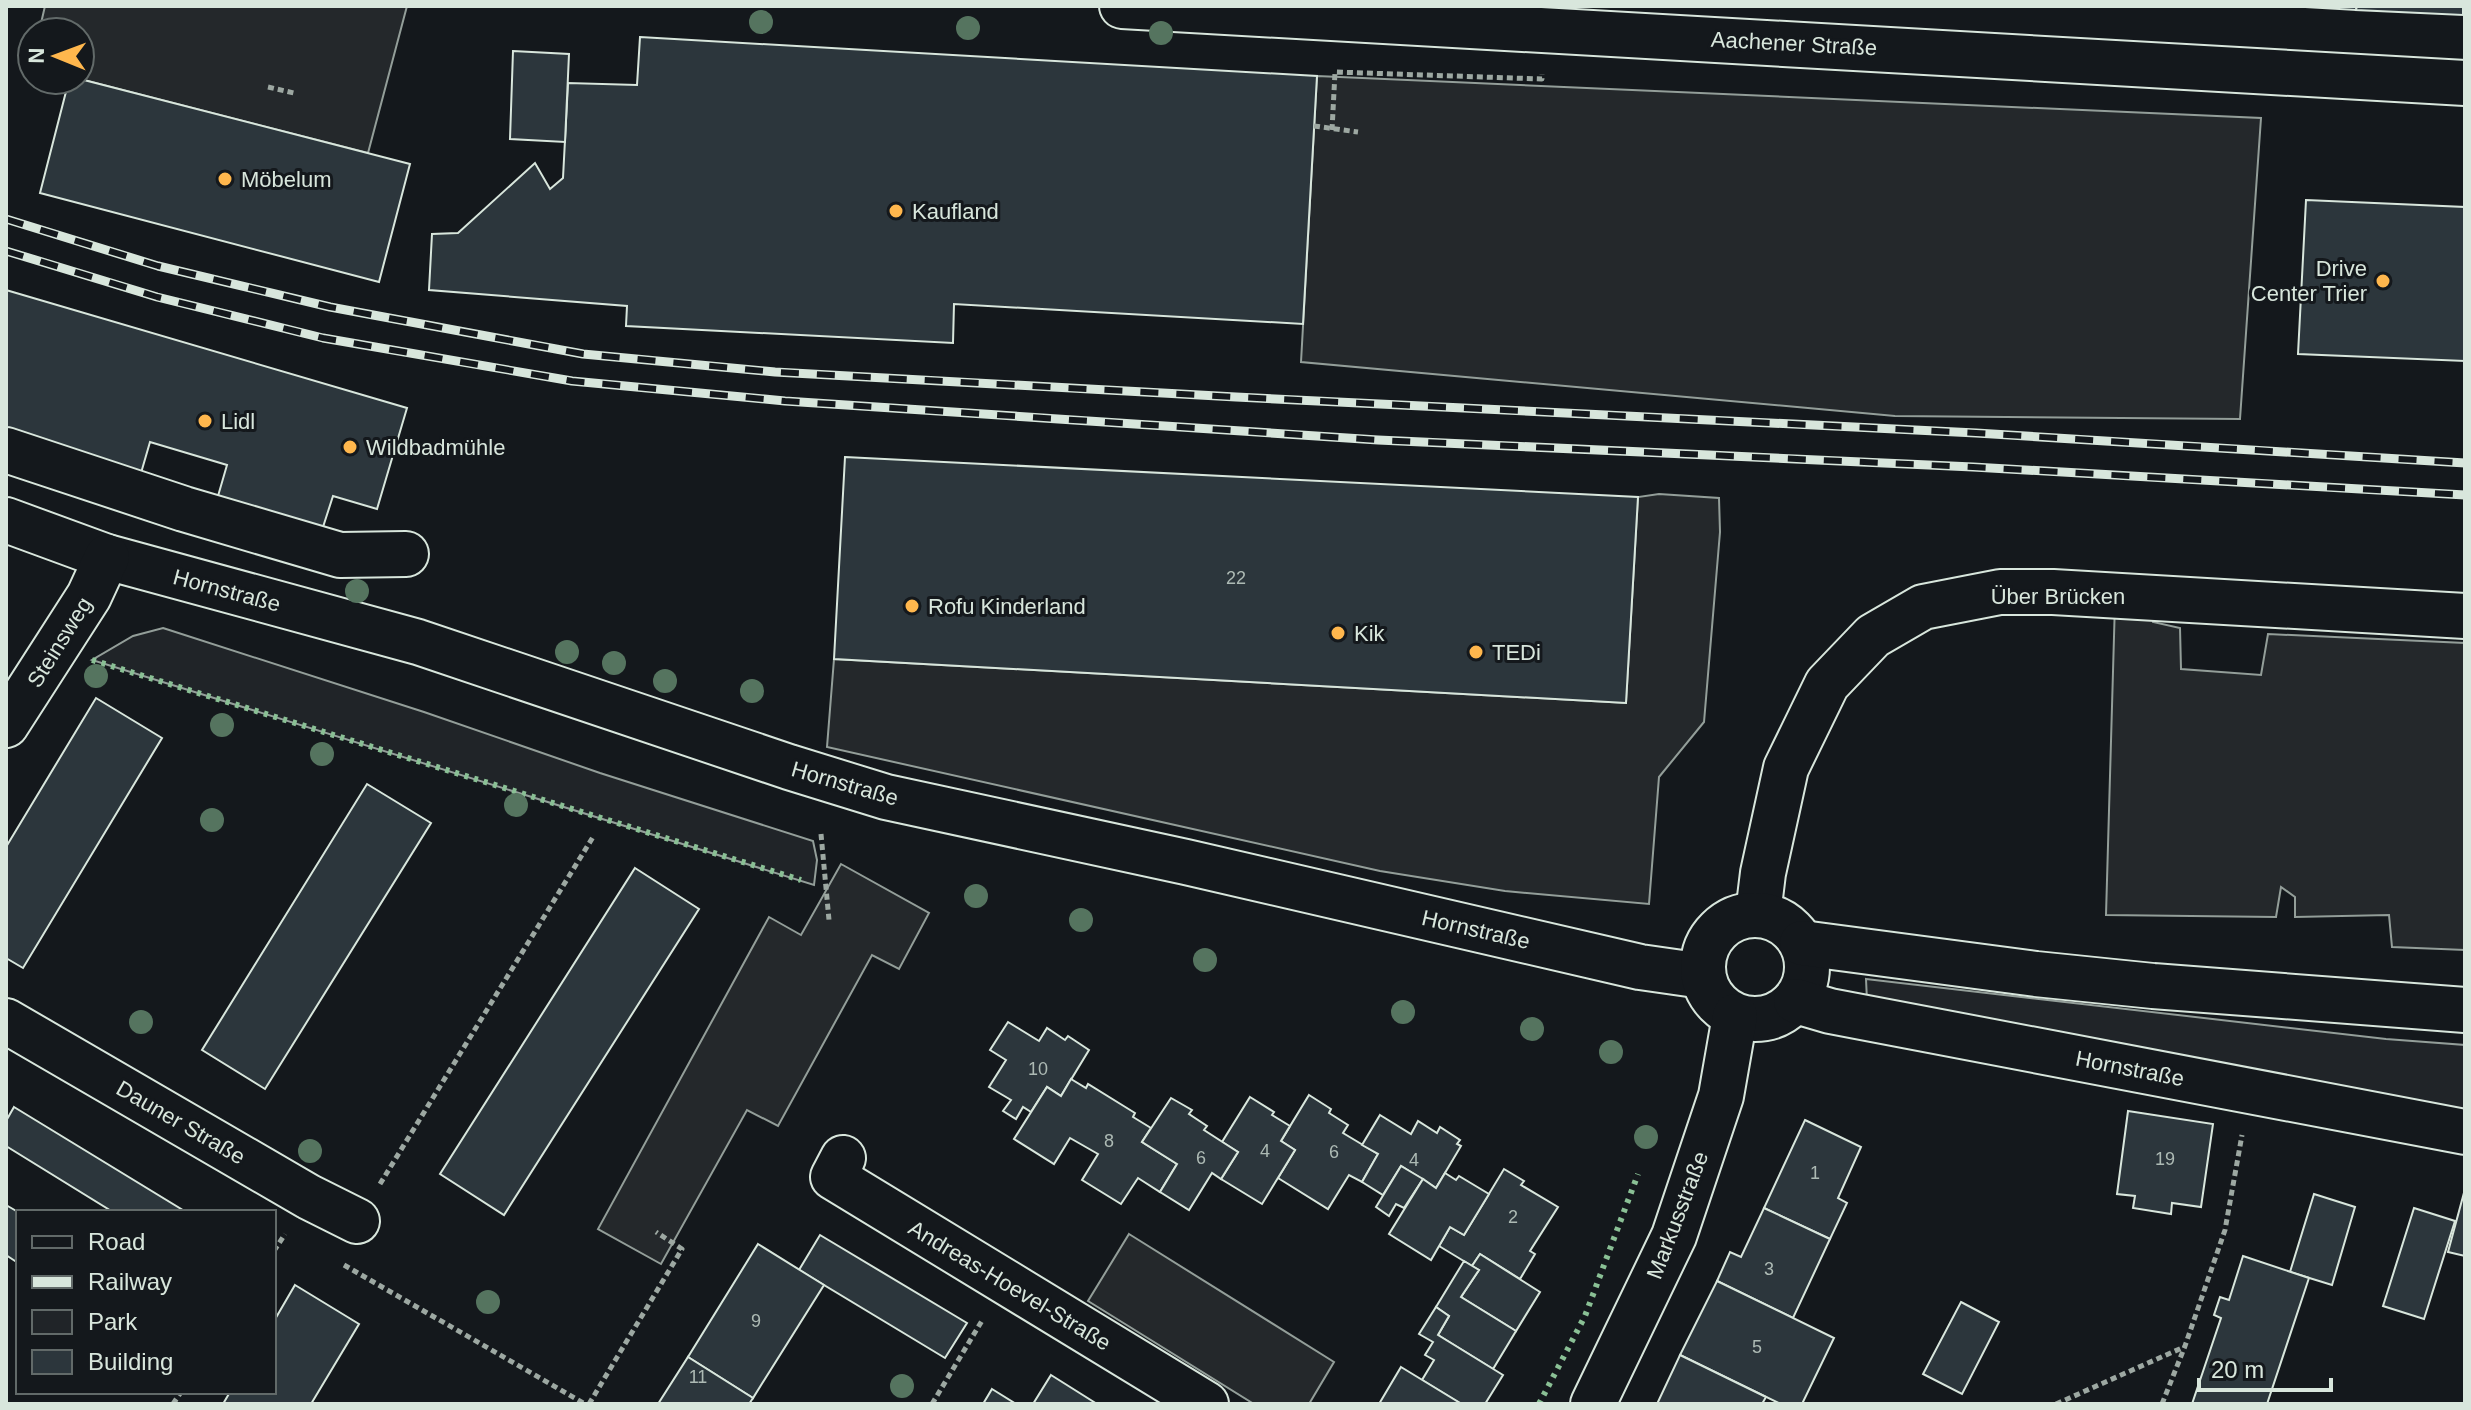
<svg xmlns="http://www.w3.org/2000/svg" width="2471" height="1410" font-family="Arial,sans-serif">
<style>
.green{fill:#202428;stroke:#939e99;stroke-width:2}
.parking{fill:#24282b;stroke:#939e99;stroke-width:2}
.building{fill:#2c363c;stroke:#d8e6dc;stroke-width:2}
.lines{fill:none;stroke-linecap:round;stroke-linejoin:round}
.minor-casing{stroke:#d8e6dc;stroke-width:48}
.major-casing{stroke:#d8e6dc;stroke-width:48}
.path{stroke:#9da8a2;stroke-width:5;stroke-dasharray:6 4;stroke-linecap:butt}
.minor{stroke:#14181c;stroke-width:44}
.major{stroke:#14181c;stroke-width:44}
.rail-casing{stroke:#d8e6dc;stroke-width:9}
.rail{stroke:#14181c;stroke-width:6;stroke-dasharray:18;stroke-linecap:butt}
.hedge{stroke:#8ac095;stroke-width:6;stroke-dasharray:4 6;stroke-linecap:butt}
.tree{fill:#55745f}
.poi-dot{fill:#ffb74d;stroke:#14181c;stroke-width:3}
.labels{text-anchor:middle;stroke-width:6;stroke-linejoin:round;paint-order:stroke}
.number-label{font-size:18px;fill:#adbab4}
.street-label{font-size:22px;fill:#d8e6dc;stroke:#14181c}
.poi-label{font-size:22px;fill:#d8e6dc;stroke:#14181c;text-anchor:start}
</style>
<rect width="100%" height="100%" fill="#14181c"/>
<g class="green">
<path d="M163 628 424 712 600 773 813 841 817 860 814 885 92 660 133 636Z"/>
<path d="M1866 979 2386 1039 2465 1045V1110L1867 1001Z"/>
</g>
<g class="parking">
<path d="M45 6H407L368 153 80 79V32H39Z"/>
<path d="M1317 76 2261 118 2240 419 1895 416 1301 362Z"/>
<path d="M1659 494 1719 498 1720 532 1704 722 1659 777 1649 904 1505 891 1380 871 827 747 834 659 1626 703 1638 497Z"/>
<path d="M2115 602 2151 605 2153 622 2180 628 2181 669 2261 675 2268 634 2465 643V950L2392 947 2389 915 2295 917V897L2281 887 2276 917 2106 915Z"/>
<path d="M841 864 929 913 899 969 872 955 778 1126 747 1110 661 1264 598 1229 769 917 801 935Z"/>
<path d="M1129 1234 1334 1362 1309 1404H1254L1088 1301Z"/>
</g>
<g class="building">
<path d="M2288 6H2357L2356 10Z"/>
<path d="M2357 6H2463V15L2356 10Z"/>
<path d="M640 37 1317 76 1303 324 954 304 953 343 626 326 627 306 429 290 432 234 458 233 535 163 550 189 563 178 568 83 637 85Z"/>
<path d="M513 51 569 54 565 142 510 139Z"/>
<path d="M80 79 410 164 379 282 40 193 69 80Z"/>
<path d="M2306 200 2465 207V361L2298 354Z"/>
<path d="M6 290 407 408 377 509 333 496 323 527 218 496 227 465 150 442 141 473 6 434Z"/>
<path d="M845 457 1638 497 1626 703 834 659Z"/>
<path d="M96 698 162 738 23 968 6 958V847Z"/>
<path d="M367 784 431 823 265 1089 202 1050Z"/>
<path d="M635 868 699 909 504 1215 440 1174Z"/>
<path d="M1008 1022 1039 1041 1047 1028 1065 1040 1068 1036 1089 1050 1061 1096 1047 1087 1031 1112 1023 1107 1016 1119 1003 1111 1011 1100 989 1087 1006 1060 990 1050Z"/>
<path d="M1071 1079 1086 1088 1088 1084 1135 1113 1133 1117 1151 1128 1142 1142 1177 1164 1160 1192 1138 1178 1121 1204 1082 1180 1098 1154 1070 1138 1054 1164 1014 1139 1047 1087 1061 1096Z"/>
<path d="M1309 1095 1331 1109 1329 1113 1348 1125 1343 1133 1378 1154 1362 1182 1349 1175 1328 1209 1278 1178 1295 1150 1281 1141Z"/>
<path d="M1250 1097 1274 1112 1272 1115 1290 1126 1281 1141 1295 1150 1262 1204 1221 1179 1238 1152 1222 1142Z"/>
<path d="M1171 1098 1192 1110 1189 1114 1207 1126 1204 1130 1238 1152 1221 1179 1212 1173 1189 1210 1160 1192 1177 1164 1142 1142Z"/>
<path d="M14 1107 186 1212H113L6 1146V1121Z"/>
<path d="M2128 1111 2213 1124 2201 1207 2172 1203 2171 1214 2133 1208 2135 1196 2117 1194Z"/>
<path d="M1380 1115 1411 1134 1418 1121 1437 1133 1440 1127 1460 1140 1457 1144 1461 1146 1436 1188 1401 1166 1383 1195 1362 1182 1378 1154 1362 1145Z"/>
<path d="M1805 1120 1861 1147 1838 1198 1847 1203 1830 1239 1764 1208Z"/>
<path d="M1401 1166 1423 1179 1404 1208 1396 1204 1389 1216 1376 1207Z"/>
<path d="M1504 1169 1524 1181 1521 1185 1558 1207 1530 1251 1535 1254 1520 1279 1480 1254 1472 1266 1439 1246 1450 1227 1464 1235Z"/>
<path d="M1445 1173 1456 1180 1459 1176 1489 1194 1464 1235 1450 1227 1431 1260 1389 1234 1423 1179 1436 1188Z"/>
<path d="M2465 1189V1256L2448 1252Z"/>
<path d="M2314 1194 2355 1207 2332 1285 2290 1272Z"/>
<path d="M6 1205 18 1212V1263L6 1255Z"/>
<path d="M1764 1208 1830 1239 1793 1318 1717 1281 1730 1252 1741 1257Z"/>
<path d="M2414 1208 2455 1221 2424 1319 2383 1306Z"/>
<path d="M820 1235 967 1323 945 1358 799 1270Z"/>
<path d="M758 1244 824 1285 753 1398 688 1357Z"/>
<path d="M1480 1254 1540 1292 1516 1331 1461 1297 1479 1270 1472 1266Z"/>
<path d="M2243 1256 2309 1278 2267 1404H2192L2221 1318 2214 1315 2220 1297 2229 1300Z"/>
<path d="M1464 1261 1479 1270 1461 1297 1516 1331 1493 1369 1438 1335 1449 1316 1436 1307Z"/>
<path d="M1717 1281 1834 1338 1802 1404H1781L1680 1355Z"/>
<path d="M295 1285 359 1324 311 1404H223L230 1392H274V1321Z"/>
<path d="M1961 1302 1999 1322 1962 1394 1923 1374Z"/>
<path d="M1436 1307 1449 1316 1438 1335 1503 1375 1485 1404H1461L1422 1380 1434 1360 1425 1355 1433 1342 1419 1334Z"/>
<path d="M1680 1355 1766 1397 1762 1404H1657Z"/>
<path d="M688 1357 753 1398 749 1404H658Z"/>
<path d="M1401 1367 1460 1403 1459 1404H1379Z"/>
<path d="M1051 1375 1097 1404H1033Z"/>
<path d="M992 1389 1016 1404H983Z"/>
</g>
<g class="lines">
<g class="minor-casing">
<g id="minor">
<path d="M6 450 184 509 340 555 406 554"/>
<path d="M6 520 107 557 418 642 789 767 886 797 1186 862 1640 967 1703 976"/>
<path d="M6 725 89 596 107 557"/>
<path d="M1758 914 1763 873 1786 768 1827 684 1873 636 1923 607 2000 592H2053L2465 616"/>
<circle cx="1755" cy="967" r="52"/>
<path d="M1802 943 2036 974 2153 986 2465 1010"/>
<path d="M1796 1001 1830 1011 2465 1132"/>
<path d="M6 1021 309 1197 357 1221"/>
<path d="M843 1158 833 1177 1206 1404"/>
<path d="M1593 1404 1674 1236 1721 1096 1735 1016"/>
</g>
</g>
<g class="major-casing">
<path id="major" d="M1122 6 2465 83"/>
</g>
<g class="path">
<path d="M268 87 294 93"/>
<path d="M1314 126 1358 132"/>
<path d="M1332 130 1335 72 1542 79V74"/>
<path d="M821 834 829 920"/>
<path d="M380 1184 593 837"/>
<path d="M274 1251 285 1234"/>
<path d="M344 1265 585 1404"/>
<path d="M173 1404 181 1392"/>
<path d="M589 1404 682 1249 656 1232"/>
<path d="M932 1404 983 1319"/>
<path d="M2056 1404 2184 1347"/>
<path d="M2162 1404 2185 1346 2225 1230 2242 1135"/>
</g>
<use href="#minor" class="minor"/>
<use href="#major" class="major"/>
<g class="rail-casing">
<g id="rail">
<path d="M6 219 158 266 330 307 583 354 775 372 1236 397 1976 433 2465 463"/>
<path d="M6 251 157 297 323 338 572 381 785 401 1378 440 1973 467 2465 495"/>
</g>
</g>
<use href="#rail" class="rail"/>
<g class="hedge">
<path d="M92 660 801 880"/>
<path d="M1539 1404 1585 1316 1638 1174"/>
</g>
</g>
<g class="tree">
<circle cx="761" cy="22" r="12"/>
<circle cx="968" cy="28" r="12"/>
<circle cx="1161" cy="33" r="12"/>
<circle cx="357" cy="591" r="12"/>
<circle cx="567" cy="652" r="12"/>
<circle cx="614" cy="663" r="12"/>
<circle cx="96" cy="676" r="12"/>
<circle cx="665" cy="681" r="12"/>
<circle cx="752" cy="691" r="12"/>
<circle cx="222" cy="725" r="12"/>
<circle cx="322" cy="754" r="12"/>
<circle cx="516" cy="805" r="12"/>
<circle cx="212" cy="820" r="12"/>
<circle cx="976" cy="896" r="12"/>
<circle cx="1081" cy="920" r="12"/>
<circle cx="1205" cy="960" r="12"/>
<circle cx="1403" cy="1012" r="12"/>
<circle cx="141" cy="1022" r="12"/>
<circle cx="1532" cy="1029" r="12"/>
<circle cx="1611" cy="1052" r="12"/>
<circle cx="1646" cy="1137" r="12"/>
<circle cx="310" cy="1151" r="12"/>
<circle cx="488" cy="1302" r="12"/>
<circle cx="902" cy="1386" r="12"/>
</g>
<g class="poi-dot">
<circle cx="225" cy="179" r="8"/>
<circle cx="896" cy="211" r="8"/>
<circle cx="2383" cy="281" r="8"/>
<circle cx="205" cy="421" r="8"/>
<circle cx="350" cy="447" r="8"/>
<circle cx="912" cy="606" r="8"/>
<circle cx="1338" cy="633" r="8"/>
<circle cx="1476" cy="652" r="8"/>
</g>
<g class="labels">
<g class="number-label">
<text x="1236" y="584">22</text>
<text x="1038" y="1075">10</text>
<text x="1109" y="1147">8</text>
<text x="1265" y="1157">4</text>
<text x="1334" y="1158">6</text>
<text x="1201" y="1164">6</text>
<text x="2165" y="1165">19</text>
<text x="1414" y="1166">4</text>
<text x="1815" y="1179">1</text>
<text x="1513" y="1223">2</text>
<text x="1769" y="1275">3</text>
<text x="756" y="1327">9</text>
<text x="1757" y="1353">5</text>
<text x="698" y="1383">11</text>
</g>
<g class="street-label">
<text transform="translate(1794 43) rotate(3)" y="8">Aachener Straße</text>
<text transform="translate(227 590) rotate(15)" y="8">Hornstraße</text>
<text x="2058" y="604">Über Brücken</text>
<text transform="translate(59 642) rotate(-58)" y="8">Steinsweg</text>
<text transform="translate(845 783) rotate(16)" y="8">Hornstraße</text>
<text transform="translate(1476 929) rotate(13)" y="8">Hornstraße</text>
<text transform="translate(2130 1068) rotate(11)" y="8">Hornstraße</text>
<text transform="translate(181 1122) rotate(30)" y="8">Dauner Straße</text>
<text transform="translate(1677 1215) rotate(-69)" y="8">Markusstraße</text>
<text transform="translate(1010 1285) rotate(31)" y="8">Andreas-Hoevel-Straße</text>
</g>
<g class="poi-label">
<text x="241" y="187">Möbelum</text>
<text x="912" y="219">Kaufland</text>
<text x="2367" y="276" text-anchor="end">Drive<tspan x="2367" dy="25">Center Trier</tspan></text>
<text x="221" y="429">Lidl</text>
<text x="366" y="455">Wildbadmühle</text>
<text x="928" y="614">Rofu Kinderland</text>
<text x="1354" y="641">Kik</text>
<text x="1492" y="660">TEDi</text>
</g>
</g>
<rect width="2471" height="1410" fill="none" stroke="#d8e6dc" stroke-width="16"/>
<rect x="16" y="1210" width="260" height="184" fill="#14181c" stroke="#626a69" stroke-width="2"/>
<rect x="32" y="1236" width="40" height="12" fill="#14181c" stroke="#626a69" stroke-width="2"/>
<text x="88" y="1250" font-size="24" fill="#d8e6dc">Road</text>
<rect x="32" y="1276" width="40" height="12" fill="#d8e6dc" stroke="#626a69" stroke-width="2"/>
<text x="88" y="1290" font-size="24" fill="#d8e6dc">Railway</text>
<rect x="32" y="1310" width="40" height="24" fill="#202428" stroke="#626a69" stroke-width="2"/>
<text x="88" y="1330" font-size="24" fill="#d8e6dc">Park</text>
<rect x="32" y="1350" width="40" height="24" fill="#2c363c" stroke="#626a69" stroke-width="2"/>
<text x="88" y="1370" font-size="24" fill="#d8e6dc">Building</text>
<g transform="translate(56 56) rotate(271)"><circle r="38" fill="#14181c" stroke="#626a69" stroke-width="2"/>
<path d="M0-6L14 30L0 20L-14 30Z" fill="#ffb74d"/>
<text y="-12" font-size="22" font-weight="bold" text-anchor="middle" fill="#d8e6dc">N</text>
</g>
<path d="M2199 1378v12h132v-12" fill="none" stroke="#d8e6dc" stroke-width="4"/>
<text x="2211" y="1378" font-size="24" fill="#d8e6dc" stroke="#14181c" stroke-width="6" paint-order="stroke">20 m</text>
</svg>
